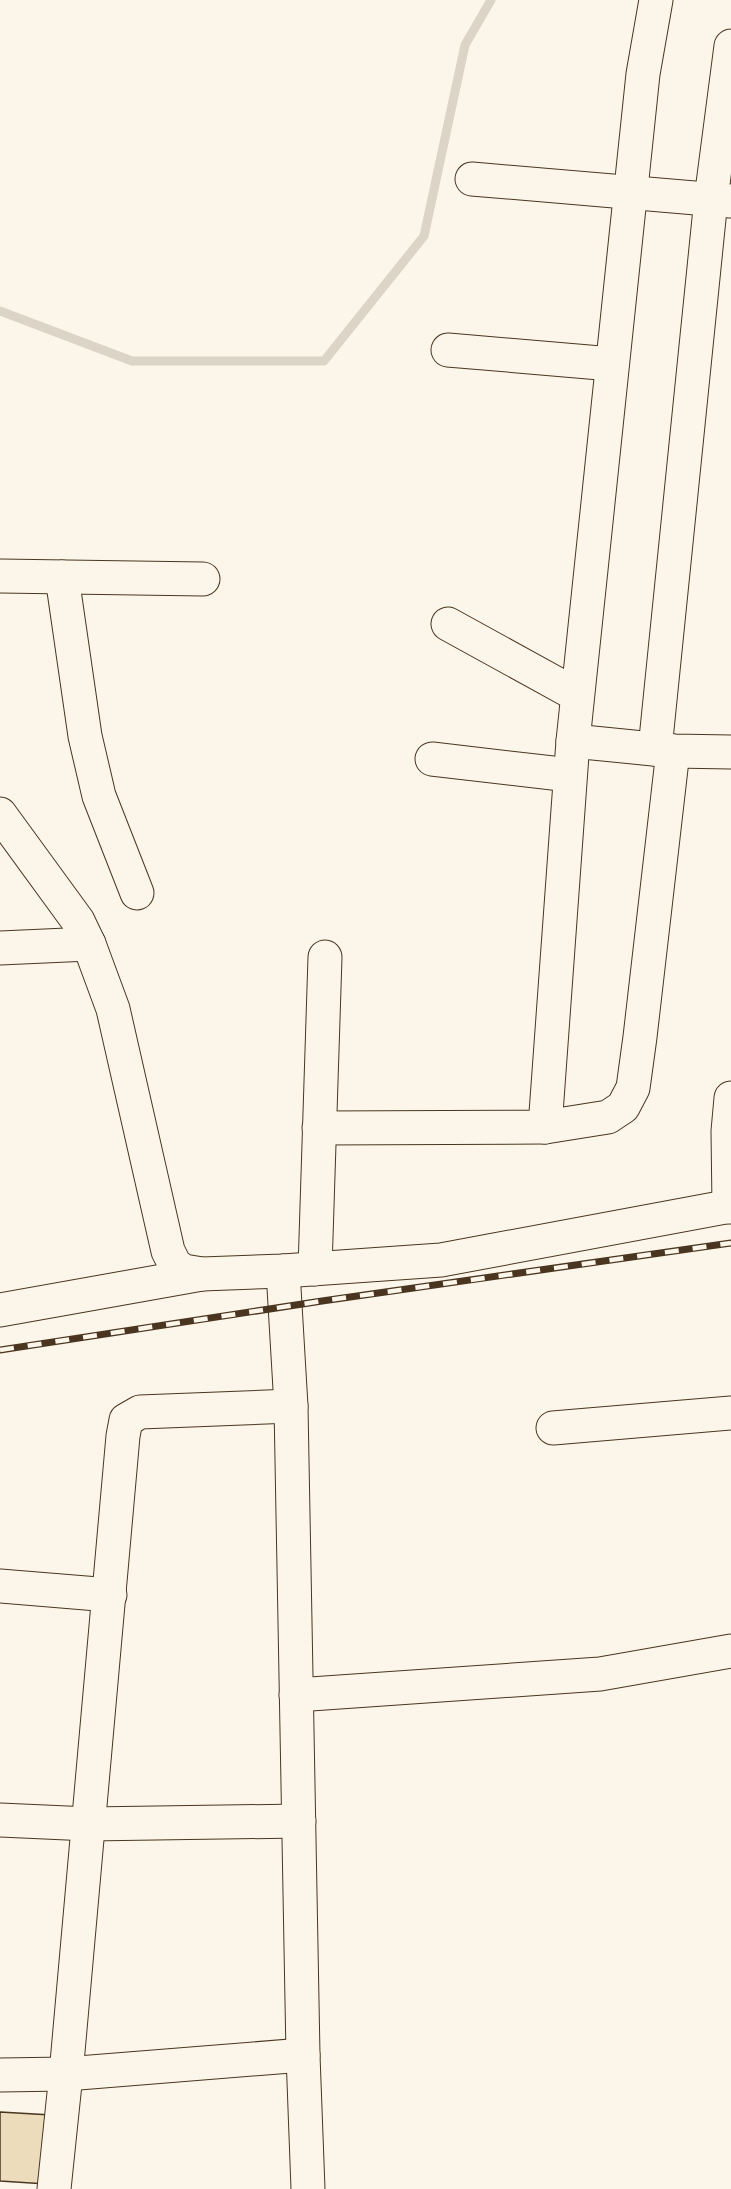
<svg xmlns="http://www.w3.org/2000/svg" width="731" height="2189" font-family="'Fira Sans',sans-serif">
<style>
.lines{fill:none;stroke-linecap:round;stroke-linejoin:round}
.stream{stroke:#dcd4c6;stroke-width:9}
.building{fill:#ecdcbc;stroke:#4a3520;stroke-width:1.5}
.minor-casing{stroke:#4a3520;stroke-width:35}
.minor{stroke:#fbf6e9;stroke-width:33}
.rail-casing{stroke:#4a3520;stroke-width:7}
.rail{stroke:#fbf6e9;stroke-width:4.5;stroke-dasharray:14;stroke-linecap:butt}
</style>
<rect width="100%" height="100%" fill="#fbf6e9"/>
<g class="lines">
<path class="stream" d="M0 311 132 361H324L424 236 465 45 491 0"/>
</g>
<path class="building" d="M0 2112 51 2115 46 2184 0 2181Z"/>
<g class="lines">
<g class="minor-casing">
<g id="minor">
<path d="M472 179 731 201"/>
<path d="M448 350 612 364"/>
<path d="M0 576 203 579"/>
<path d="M62 577 85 736 99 796 137 893"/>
<path d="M448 624 577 695"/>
<path d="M573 741 673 751 731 752"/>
<path d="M655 749 711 199 731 46"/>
<path d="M432 759 570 775"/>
<path d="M0 814 78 921 89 944 113 1009 168 1251 175 1265 184 1271 202 1274 283 1271 441 1260 731 1206"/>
<path d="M0 948 89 944"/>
<path d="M545 1127 573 741 643 74 656 0"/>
<path d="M319 1128 545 1127 608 1117 623 1107 633 1088 640 1037 673 751"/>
<path d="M729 1207 728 1131 731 1098"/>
<path d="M315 1269 325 957"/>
<path d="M283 1271 291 1406 303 2055 308 2189"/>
<path d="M0 1310 202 1274"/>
<path d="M553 1428 731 1413"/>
<path d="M0 1586 110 1595"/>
<path d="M296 1695 600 1674 731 1651"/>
<path d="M0 1820 89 1824 299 1821"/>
<path d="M0 2075 66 2074 303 2055"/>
<path d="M54 2189 66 2074 123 1436 126 1420 140 1412 291 1406"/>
</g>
</g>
<use href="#minor" class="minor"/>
<g class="rail-casing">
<path id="rail" d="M0 1350 322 1301 731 1243"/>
</g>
<use href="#rail" class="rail"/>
</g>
</svg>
